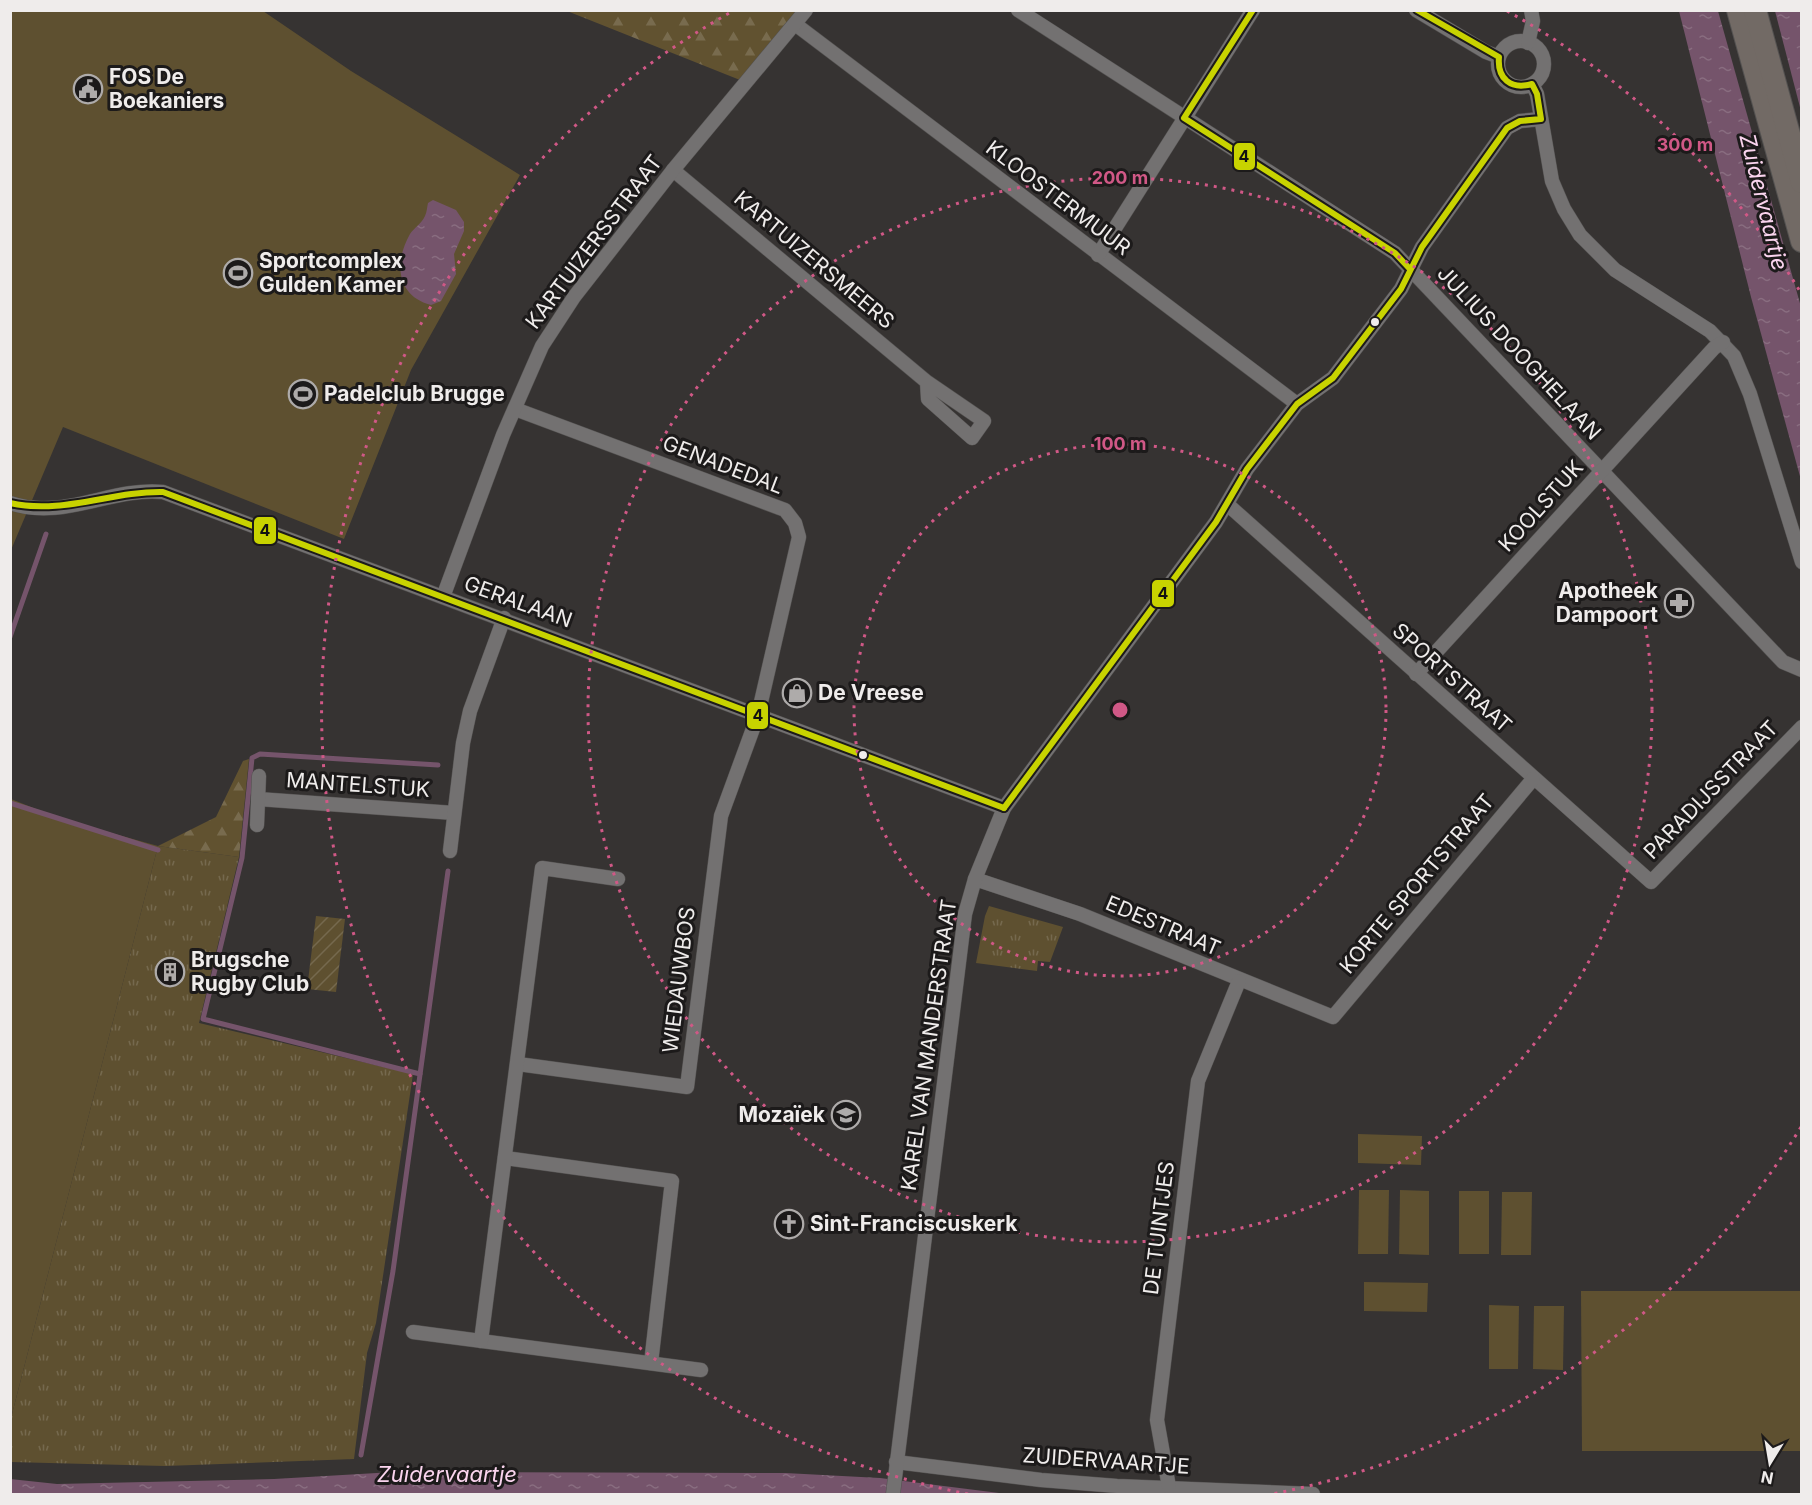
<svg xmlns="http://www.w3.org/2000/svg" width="1812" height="1505" font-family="Inter,sans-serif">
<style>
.grass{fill:url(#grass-tufts)}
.forest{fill:url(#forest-firs)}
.garden{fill:url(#garden-furrows)}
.pitch{fill:#5e5030}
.water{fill:url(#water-ripples)}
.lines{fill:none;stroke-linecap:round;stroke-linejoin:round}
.stream{stroke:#75546b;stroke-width:5}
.street-casing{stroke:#545251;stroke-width:15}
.primary-casing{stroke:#545251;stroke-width:24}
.street{stroke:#737171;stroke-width:14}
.primary{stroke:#726a65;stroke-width:22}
.bus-1-casing{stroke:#1c1a1a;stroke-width:10}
.bus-1{stroke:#c8d300;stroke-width:6}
.ring{fill:none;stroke:#d05886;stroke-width:3;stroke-dasharray:3 6}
.bus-dot{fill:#efeceb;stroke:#1c1a1a;stroke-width:2}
.labels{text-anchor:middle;stroke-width:6;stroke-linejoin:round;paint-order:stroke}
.poi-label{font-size:21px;font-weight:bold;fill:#efeceb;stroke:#1c1a1a;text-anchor:start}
.street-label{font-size:21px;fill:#efeceb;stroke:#1c1a1a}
.water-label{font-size:22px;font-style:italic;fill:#fad4ee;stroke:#1c1a1a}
.centre{fill:#d05886;stroke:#1c1a1a;stroke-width:3}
.ring-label{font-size:18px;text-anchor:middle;font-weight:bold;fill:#d05886;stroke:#1c1a1a;stroke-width:6;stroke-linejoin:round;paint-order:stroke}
.line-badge{stroke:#1c1a1a;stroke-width:2}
.pale-badge-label{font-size:16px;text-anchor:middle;font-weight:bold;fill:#111}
</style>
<defs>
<pattern id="grass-tufts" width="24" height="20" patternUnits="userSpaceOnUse" patternTransform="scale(1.5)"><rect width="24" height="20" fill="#5e5030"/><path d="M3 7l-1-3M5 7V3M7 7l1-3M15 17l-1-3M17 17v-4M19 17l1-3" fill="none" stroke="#75694e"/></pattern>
<pattern id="forest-firs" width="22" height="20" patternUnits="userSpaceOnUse" patternTransform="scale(1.5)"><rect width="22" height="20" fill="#615230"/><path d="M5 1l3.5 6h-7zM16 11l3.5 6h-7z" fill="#786b4e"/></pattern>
<pattern id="garden-furrows" width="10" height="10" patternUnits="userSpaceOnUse" patternTransform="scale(1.5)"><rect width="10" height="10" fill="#5e5030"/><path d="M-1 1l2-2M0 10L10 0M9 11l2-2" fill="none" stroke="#75694e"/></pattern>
<pattern id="water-ripples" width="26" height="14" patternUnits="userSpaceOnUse" patternTransform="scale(1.5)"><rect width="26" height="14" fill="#75546b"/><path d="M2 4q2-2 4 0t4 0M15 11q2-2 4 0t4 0" fill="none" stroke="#896d80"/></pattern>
</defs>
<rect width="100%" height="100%" fill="#363332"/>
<g class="grass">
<path d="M158 846 239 857 199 1023 413 1074 376 1323 367 1353 354 1459 165 1466 11 1462V1418Z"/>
<path d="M989 906 1063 927 1050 962 1038 961 1037 971 976 963 985 916Z"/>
</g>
<g class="forest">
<path d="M567 11H796L740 80Z"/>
<path d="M249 759 239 857 158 846 216 817 243 761Z"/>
</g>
<path class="garden" d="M316 916 345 919 336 992 307 989Z"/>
<g class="pitch">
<path d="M10 11H263L351 71 520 175 411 370 344 539 63 427 11 550Z"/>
<path d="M11 799 61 819 158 846 11 1418Z"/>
<path d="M1358 1134 1422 1136 1421 1165 1358 1163Z"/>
<path d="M1359 1190H1389L1388 1254H1358Z"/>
<path d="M1400 1190 1429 1191V1255L1399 1254Z"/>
<rect x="1459" y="1191" width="30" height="63"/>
<path d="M1502 1192H1532L1531 1255H1501Z"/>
<path d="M1364 1282 1428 1283 1427 1312 1364 1311Z"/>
<path d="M1581 1291H1801V1451H1582Z"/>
<path d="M1489 1305 1519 1306 1518 1369H1489Z"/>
<path d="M1534 1306H1564L1563 1370 1533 1369Z"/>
</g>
<g class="water">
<path d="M1679 11H1718L1801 307V480L1751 297Z"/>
<path d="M1775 11H1801V111Z"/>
<path d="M433 200 456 210 464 222V231L454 254 456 274 441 301 431 305C396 296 394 262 410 234 414 228 422 223 425 216 427 212 427 207 428 203Z"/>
<path d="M394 1472 785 1473 880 1478 1007 1494H11L10 1479 57 1484 274 1479Z"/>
</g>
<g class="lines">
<g class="stream">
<path d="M10 637 46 534"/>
<path d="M10 803 158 850"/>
<path d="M420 1074 203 1019 242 858 252 758 260 754 438 765"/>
<path d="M361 1455 393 1271 448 871"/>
</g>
<g class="street-casing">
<g id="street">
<path d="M1018 10 1395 253 1783 662 1802 670"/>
<path d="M1416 10 1486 52 1499 57"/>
<path d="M795 24 1297 404"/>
<circle cx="1521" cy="64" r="23"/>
<path d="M1528 43 1533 21 1531 10"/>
<path d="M1532 84 1537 94 1552 181 1564 209 1580 235 1615 270 1710 331 1734 356 1750 394 1802 562"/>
<path d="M673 170 927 382 928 399 972 438 984 421 927 382"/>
<path d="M1098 255 1253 10"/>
<path d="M515 409 785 510 795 523 799 537 758 715 721 816 687 1087 518 1064"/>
<path d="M10 503C64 521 110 487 163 492L1004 808"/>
<path d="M1227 504 1651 882 1802 727"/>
<path d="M443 597 503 435 542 346 574 297 673 170 806 10"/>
<path d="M1416 674 1714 348 1723 342"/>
<path d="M258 799 454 813"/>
<path d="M257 825 259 776"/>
<path d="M450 851 463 743 470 711 504 618"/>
<path d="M975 879 1080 914 1333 1017 1533 779"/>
<path d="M505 1158 672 1181 651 1363"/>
<path d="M413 1332 701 1370"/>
<path d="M481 1341 542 868 618 879"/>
<path d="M896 1462 1041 1480 1117 1486 1313 1494"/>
<path d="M1169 1487 1157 1420 1198 1081 1239 981"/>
<path d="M893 1494 965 914 975 879 1004 808 1216 522 1247 469 1297 404 1333 378 1401 289 1422 247 1507 128 1520 121 1541 119"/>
</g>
</g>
<g class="primary-casing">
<g id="primary">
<path d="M1738 10 1802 241"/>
<path d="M1755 10 1802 182"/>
</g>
</g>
<use href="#street" class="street"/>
<use href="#primary" class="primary"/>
<g class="bus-1-casing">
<g id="bus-1">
<path d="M1253 10 1184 118 1395 253 1409 268"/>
<path d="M10 503C63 515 111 491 163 492L1004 808"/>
<path d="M1004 808 1216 522 1247 469 1297 404 1333 378 1401 289 1422 247 1507 128 1520 121 1541 119 1537 94 1532 84C1511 90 1497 79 1499 57L1417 10"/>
</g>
</g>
<use href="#bus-1" class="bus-1"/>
</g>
<g class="ring">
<circle cx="1120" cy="710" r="266"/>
<circle cx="1120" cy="710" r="532"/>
<path d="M1801 1127A799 799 0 0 1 1272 1494M968 1494A799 799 0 0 1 733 11M1507 11A799 799 0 0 1 1801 293"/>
</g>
<defs>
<g id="civic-ring" transform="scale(1.5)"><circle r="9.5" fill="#1c1a1a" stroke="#aeabaa" stroke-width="1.5"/><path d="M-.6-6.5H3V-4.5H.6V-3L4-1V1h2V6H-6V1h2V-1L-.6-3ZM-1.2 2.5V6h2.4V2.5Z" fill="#aeabaa"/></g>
<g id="stadium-ring" transform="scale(1.5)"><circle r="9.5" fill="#1c1a1a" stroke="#aeabaa" stroke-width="1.5"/><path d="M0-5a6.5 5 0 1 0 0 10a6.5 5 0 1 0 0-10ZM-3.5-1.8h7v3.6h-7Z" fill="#aeabaa"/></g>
<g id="pharmacy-ring" transform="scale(1.5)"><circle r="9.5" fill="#1c1a1a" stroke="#aeabaa" stroke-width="1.5"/><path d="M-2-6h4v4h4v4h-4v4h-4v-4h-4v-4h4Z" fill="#aeabaa"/></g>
<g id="shop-ring" transform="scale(1.5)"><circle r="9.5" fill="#1c1a1a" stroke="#aeabaa" stroke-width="1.5"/><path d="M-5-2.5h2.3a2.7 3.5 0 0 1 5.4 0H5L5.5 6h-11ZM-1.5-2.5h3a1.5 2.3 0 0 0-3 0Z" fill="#aeabaa"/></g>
<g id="building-ring" transform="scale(1.5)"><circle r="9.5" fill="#1c1a1a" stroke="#aeabaa" stroke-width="1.5"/><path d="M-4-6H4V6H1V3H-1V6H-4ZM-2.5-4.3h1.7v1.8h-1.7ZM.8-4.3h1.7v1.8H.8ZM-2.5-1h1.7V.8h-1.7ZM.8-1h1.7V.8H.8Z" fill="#aeabaa"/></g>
<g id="school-ring" transform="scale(1.5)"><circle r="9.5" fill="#1c1a1a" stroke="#aeabaa" stroke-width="1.5"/><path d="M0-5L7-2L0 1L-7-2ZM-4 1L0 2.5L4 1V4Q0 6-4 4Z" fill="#aeabaa"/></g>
<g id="church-ring" transform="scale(1.5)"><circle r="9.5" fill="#1c1a1a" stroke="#aeabaa" stroke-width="1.5"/><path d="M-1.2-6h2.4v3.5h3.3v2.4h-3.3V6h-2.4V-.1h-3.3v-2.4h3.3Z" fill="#aeabaa"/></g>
</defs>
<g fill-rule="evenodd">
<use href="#civic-ring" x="88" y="89"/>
<use href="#stadium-ring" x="238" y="273"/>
<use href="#stadium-ring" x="303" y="394"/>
<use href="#pharmacy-ring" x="1679" y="603"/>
<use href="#shop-ring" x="797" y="693"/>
<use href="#building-ring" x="170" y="972"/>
<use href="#school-ring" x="846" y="1115"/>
<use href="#church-ring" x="789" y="1224"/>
</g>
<g class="bus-dot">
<circle cx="1375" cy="322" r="5"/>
<circle cx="863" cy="755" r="5"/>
</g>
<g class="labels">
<g class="poi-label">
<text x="109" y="84">FOS De<tspan x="109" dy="24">Boekaniers</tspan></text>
<text x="259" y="268">Sportcomplex<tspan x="259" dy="24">Gulden Kamer</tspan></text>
<text x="324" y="401">Padelclub Brugge</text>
<text x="1658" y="598" text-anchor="end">Apotheek<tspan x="1658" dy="24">Dampoort</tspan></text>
<text x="818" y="700">De Vreese</text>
<text x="191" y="967">Brugsche<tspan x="191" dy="24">Rugby Club</tspan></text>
<text x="825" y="1122" text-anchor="end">Mozaïek</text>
<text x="810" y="1231">Sint-Franciscuskerk</text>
</g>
<g class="street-label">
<text transform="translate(1058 198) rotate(37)" y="7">KLOOSTERMUUR</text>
<text transform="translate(594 242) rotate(-53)" y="7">KARTUIZERSSTRAAT</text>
<text transform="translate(814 260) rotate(40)" y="7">KARTUIZERSMEERS</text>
<text transform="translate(1519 353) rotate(47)" y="7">JULIUS DOOGHELAAN</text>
<text transform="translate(723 465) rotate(21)" y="7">GENADEDAL</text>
<text transform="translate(1541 506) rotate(-48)" y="7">KOOLSTUK</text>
<text transform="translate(518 602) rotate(20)" y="7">GERALAAN</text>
<text transform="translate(1452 678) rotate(42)" y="7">SPORTSTRAAT</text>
<text transform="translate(358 785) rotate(4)" y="7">MANTELSTUK</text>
<text transform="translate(1711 790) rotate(-46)" y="7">PARADIJSSTRAAT</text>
<text transform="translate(1417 884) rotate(-50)" y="7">KORTE SPORTSTRAAT</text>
<text transform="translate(1163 926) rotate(23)" y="7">EDESTRAAT</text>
<text transform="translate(679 980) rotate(-83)" y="7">WIEDAUWBOS</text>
<text transform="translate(929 1045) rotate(-82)" y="7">KAREL VAN MANDERSTRAAT</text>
<text transform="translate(1159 1228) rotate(-83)" y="7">DE TUINTJES</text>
<text transform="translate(1106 1461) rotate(4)" y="7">ZUIDERVAARTJE</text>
</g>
<g class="water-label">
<text transform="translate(1764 202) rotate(76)" y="8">Zuidervaartje</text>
<text x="447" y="1482">Zuidervaartje</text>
</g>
</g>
<circle cx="1120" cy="710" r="9" class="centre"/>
<g class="ring-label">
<text x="1685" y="151">300 m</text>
<text x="1120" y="184">200 m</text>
<text x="1120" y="450">100 m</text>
</g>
<g class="line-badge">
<rect x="1233" y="142" width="23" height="29" rx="6" fill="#c8d300"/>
<rect x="253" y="516" width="24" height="29" rx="6" fill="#c8d300"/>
<rect x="1151" y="579" width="24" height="29" rx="6" fill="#c8d300"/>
<rect x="746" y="701" width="23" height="29" rx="6" fill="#c8d300"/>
</g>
<g class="pale-badge-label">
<text x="1244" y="162">4</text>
<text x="265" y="536">4</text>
<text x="1163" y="599">4</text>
<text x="758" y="721">4</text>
</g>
<rect width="1812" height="1505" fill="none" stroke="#efeceb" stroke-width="24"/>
<g transform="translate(1770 1463) rotate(191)" stroke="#1c1a1a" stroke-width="4.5" paint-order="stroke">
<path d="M0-4.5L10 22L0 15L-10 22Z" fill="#efeceb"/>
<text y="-9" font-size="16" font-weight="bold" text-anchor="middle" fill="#efeceb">N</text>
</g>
</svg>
